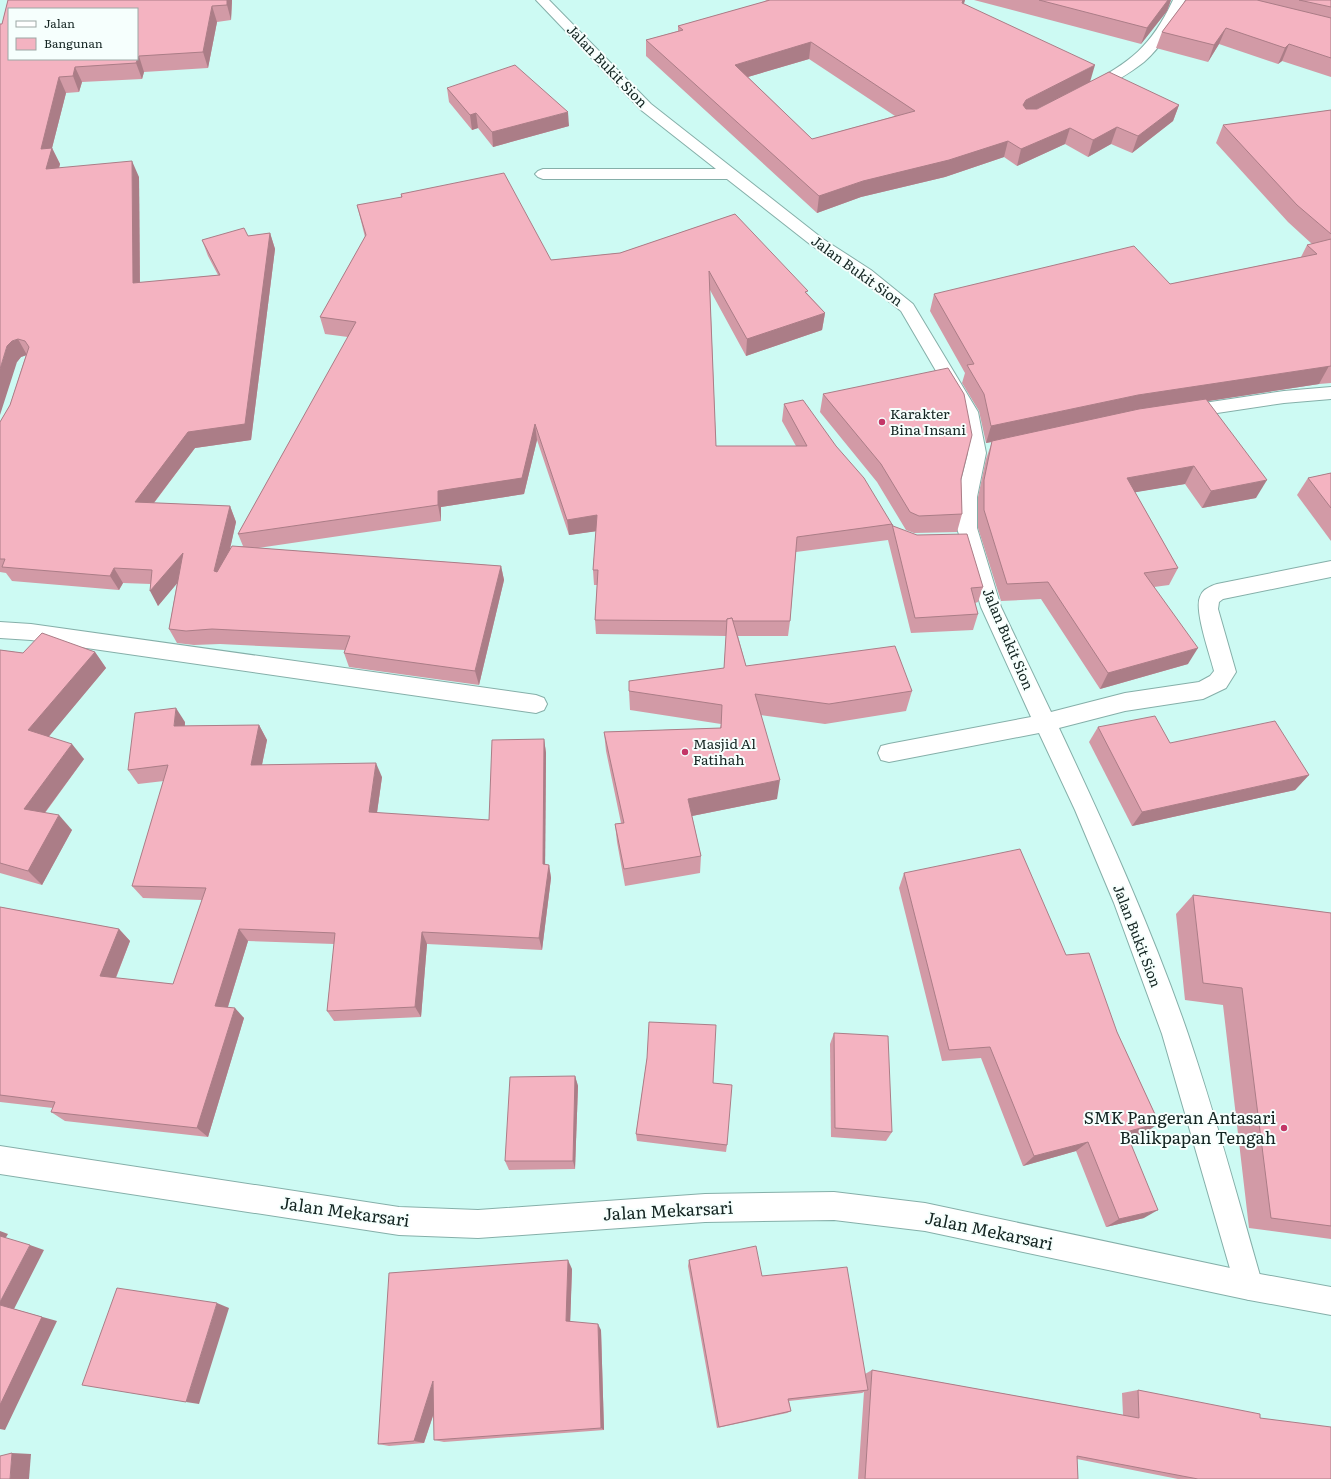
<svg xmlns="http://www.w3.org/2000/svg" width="1331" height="1479" font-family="Literata,serif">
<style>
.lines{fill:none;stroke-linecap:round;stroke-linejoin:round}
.minor-casing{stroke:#85afa9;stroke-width:2}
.tertiary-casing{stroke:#85afa9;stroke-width:2}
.minor{fill:#fff;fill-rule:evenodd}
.tertiary{fill:#fff;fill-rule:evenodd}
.wall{fill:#d29aa6;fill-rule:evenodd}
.shaded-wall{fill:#ab7d87}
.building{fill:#f4b3c1;stroke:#ab7d87;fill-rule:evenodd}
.poi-dot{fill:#c33667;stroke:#f6fffd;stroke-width:1.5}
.labels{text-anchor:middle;stroke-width:4;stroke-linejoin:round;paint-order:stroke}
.street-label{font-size:14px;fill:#142522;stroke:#f6fffd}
.poi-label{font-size:14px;fill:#142522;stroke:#f6fffd;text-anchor:start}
.near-poi-label{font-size:17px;fill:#142522;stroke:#f6fffd;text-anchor:end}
.near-street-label{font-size:17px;fill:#142522;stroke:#f6fffd}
</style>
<rect width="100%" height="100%" fill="#cdfaf3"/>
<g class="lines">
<g class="minor-casing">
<g id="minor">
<path d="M536 0H549L651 104 823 239 871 270 913 304 978 412 986 453 977 497V528L1001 607 1051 712 1125 693 1199 682 1210 676 1214 671C1210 655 1194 610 1200 597 1202 590 1210 586 1217 584L1331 561V577L1223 599 1219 602 1218 609 1236 672 1226 688 1203 699 1125 711 1059 728C1106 828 1152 929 1188 1034 1216 1117 1239 1202 1263 1286L1259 1296 1249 1300 1239 1296 1235 1286 1162 1034 1114 903 1075 810 1039 733 889 762 881 760 878 753 881 746 889 744 1031 717 981 607 957 528V497L968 453 960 412 901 311 859 278 811 245 727 179H543L538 177 535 174 538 171 543 169H716L641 110Z"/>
<path d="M1173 0H1185C1176 22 1162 46 1144 62 1129 74 1112 83 1096 92L1091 93 1086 92 1084 89 1086 86C1130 62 1151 47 1173 0Z"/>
<path d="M1331 387V399L1284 403 1184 418 1178 416 1175 412 1178 408 1184 406 1284 391Z"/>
<path d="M0 622 31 624 536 695 544 698 547 704 544 710 536 713 31 640 0 638Z"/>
</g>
</g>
<g class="tertiary-casing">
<path id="tertiary" d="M0 1146 399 1207 478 1210 705 1194 834 1192 925 1203 1249 1272 1331 1287V1315L1249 1300 925 1231 834 1220 705 1222 478 1238 399 1235 0 1174Z"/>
</g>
<use href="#minor" class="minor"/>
<use href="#tertiary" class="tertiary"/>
</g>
<g class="wall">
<path d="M8 0H232L231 20 217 22 208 68 144 72 142 79 82 82 79 92 66 93 52 148 60 164 59 168 139 177 140 283 218 275 208 256 202 240 248 236 270 233 275 249 251 440 195 448 154 503 230 506 236 522 230 548 243 546 238 534 348 337 325 334 320 317 365 237 357 205 401 198V194L551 260 620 253 735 214 825 313 822 330 746 356 710 290 716 446H796L782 421 784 404 893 526 983 587 978 602 975 603 978 614 973 630 911 633 888 540 796 552 790 621 788 636H738L746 666 912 691 906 711 825 724 761 715 777 799 692 816 701 856 700 873 625 886 617 842 615 824 621 823 606 751 604 732 720 728 721 724 630 710 629 691 724 668 726 636 596 634 595 620 597 585H594L593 570 596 531 569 535 537 440 524 494 441 507V521L258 548 501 566 504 580 479 685 349 667 344 653 345 650 220 644 194 645 177 643 169 629 177 583 158 606 151 584 123 583 119 590 12 581 6 573 0 572V422L10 405 26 355 21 357 17 362 2 24Z"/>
<path d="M765 0H965L964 4 1090 82 1037 109 1179 105 1173 121 1132 153 1111 144 1088 157 1065 144 1017 166 1004 157 945 177 861 197 817 213 646 56V40L678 31V26L767 1ZM809 59 895 116 812 139 748 77Z"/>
<path d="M974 0H1171L1167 11 1141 44Z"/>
<path d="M1186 0H1331V77L1282 61 1278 64 1219 44 1208 62 1156 48 1162 32Z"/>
<path d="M447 88 569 126 493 147 478 128 472 130 449 102Z"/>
<path d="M1331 110V383L1319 384 1207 401 1256 498 1202 508 1185 484 1135 492 1178 568 1169 585 1154 587 1188 664 1100 689 1041 599 1001 601 978 528V497L986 459 992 442 986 443 979 411 962 383 965 373 930 311 934 294 1170 284 1301 257 1307 245 1312 244 1288 222 1216 143 1223 125Z"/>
<path d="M823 394 961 479 962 514 957 532 914 533 906 530 877 482 820 412Z"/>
<path d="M1331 473V541L1297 495 1308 478Z"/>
<path d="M0 650 23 653 95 652 106 668 48 737 84 759 45 813 72 830 42 885 0 873Z"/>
<path d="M185 722V726L259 725 267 740 262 765 382 777 377 813 489 820 544 739 546 753 545 865H549L551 878 542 950 427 944 421 1017 334 1021 327 1011 334 944 248 941 228 1007 244 1018 208 1137 65 1121 51 1112 53 1108 0 1102V907L119 929 130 941 116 978 173 984 202 900 143 898 132 886 164 781 138 784 128 770Z"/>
<path d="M1098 727 1170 743 1309 775 1295 790 1132 826 1089 742Z"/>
<path d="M904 873 1066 955 1117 1032 1159 1123 1145 1133 1128 1138 1144 1218 1106 1227 1076 1151 1023 1166 981 1058 942 1061 899 888Z"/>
<path d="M1193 895 1331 913V1239L1249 1228 1223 1005 1185 1000 1176 914Z"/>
<path d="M834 1033 892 1132 886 1141 831 1137 830 1044Z"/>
<path d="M647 1058 713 1083 727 1145 726 1152 637 1141 636 1134Z"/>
<path d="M575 1076 578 1086 575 1169 509 1170 505 1161Z"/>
<path d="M689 1260 762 1276 865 1374 872 1370 1123 1415 1122 1393 1138 1390 1260 1418 1331 1479H1178L1077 1459 1078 1479H858L864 1392 862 1393 789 1401 791 1411 787 1413 717 1428 688 1266Z"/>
<path d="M572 1269 570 1321 601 1330 604 1430 444 1442 434 1440V1413L424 1443 389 1446 378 1444Z"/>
</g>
<g class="shaded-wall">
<path d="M227 0H232L231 20 227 5Z"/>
<path d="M963 0H965L958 19 962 3Z"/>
<path d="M1168 0H1171L1167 11 1141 44 1147 28Z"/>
<path d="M212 6 217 22 208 68 203 52Z"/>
<path d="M1226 28 1219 44 1208 62 1214 45Z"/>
<path d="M811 42 809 59 734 81 735 65Z"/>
<path d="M1289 44 1282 61 1278 64 1285 48Z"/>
<path d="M139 56 144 72 142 79 136 63Z"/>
<path d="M1095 65 1090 82 1021 117 1023 105 1026 100Z"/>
<path d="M75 67 82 82 79 92 73 76Z"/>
<path d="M59 77 66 93 52 148 60 164 54 185 46 169 41 149Z"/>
<path d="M1179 105 1173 121 1132 153 1138 136Z"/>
<path d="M568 112 569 126 493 147 492 132Z"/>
<path d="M476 113 478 128 472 130 470 115Z"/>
<path d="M1117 127 1111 144 1088 157 1093 140Z"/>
<path d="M1070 128 1065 144 1017 166 1021 149Z"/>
<path d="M1008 141 1004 157 945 177 861 197 817 213 819 196 863 181Z"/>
<path d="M132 161 139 177 140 299 133 283Z"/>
<path d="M270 233 275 249 251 440 195 448 143 517 135 502Z"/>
<path d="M825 313 822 330 746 356 747 339Z"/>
<path d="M18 339 27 355 21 357 17 362 0 415V369L7 346 12 341Z"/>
<path d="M1329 366 1319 384 1131 413 986 443 991 426 1138 395Z"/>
<path d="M535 424 537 440 524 494 441 507V521L438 505V491Z"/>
<path d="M1194 466 1185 484 1119 495 1127 478Z"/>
<path d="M1267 480 1256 498 1202 508 1211 491Z"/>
<path d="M230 506 236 522 222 585 214 571Z"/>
<path d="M597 515 598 531 569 535 567 520Z"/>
<path d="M183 553 190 568 158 606 150 591Z"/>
<path d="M501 566 504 580 479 685 475 671Z"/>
<path d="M114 568 123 583 119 590 110 576Z"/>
<path d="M1198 648 1188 664 1100 689 1108 673Z"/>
<path d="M95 652 106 668 41 746 28 730Z"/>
<path d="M176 708 185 722 184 741 174 726Z"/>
<path d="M259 725 267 740 259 779 251 765Z"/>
<path d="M544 739 546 753 545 877 543 864Z"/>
<path d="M72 744 84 759 37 823 24 809Z"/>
<path d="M376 763 382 777 375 826 369 812Z"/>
<path d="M1309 775 1295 790 1132 826 1142 812Z"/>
<path d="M780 780 777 799 687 817 688 799Z"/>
<path d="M59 815 72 830 42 885 28 871Z"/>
<path d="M549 865 551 878 542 950 539 938Z"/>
<path d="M119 929 130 941 112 987 100 976Z"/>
<path d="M239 929 248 941 225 1016 215 1006Z"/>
<path d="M422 932 427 944 421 1017 415 1007Z"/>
<path d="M235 1008 244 1018 208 1137 197 1128Z"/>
<path d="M575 1076 578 1086 575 1169 573 1161Z"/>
<path d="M1159 1123 1145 1133 1113 1142 1126 1132Z"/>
<path d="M1088 1142 1076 1151 1023 1166 1034 1156Z"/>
<path d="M1158 1210 1144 1218 1106 1227 1119 1219Z"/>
<path d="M0 1231 8 1234 5 1239 0 1237Z"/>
<path d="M30 1245 44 1250 14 1309 57 1321 5 1430 0 1429V1302Z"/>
<path d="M568 1260 572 1269 570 1328 566 1321Z"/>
<path d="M217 1303 229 1308 199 1404 186 1402Z"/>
<path d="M598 1324 601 1330 604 1430 601 1428Z"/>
<path d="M433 1381 443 1385 424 1443 414 1441Z"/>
<path d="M12 1453 31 1454 29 1479H10Z"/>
</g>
<g class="building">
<path d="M8 0H227V5L212 6 203 52 139 56 136 63 75 67 73 76 59 77 41 149 52 148 46 169 132 161 133 283 220 275 202 240 244 228 248 236 270 233 245 424 188 432 135 502 230 506 214 571 217 572 232 546 501 566 475 671 344 653 350 636 212 629 186 631 169 629 183 553 150 591 152 570 114 568 110 576 2 567 5 559H0V422L10 405 29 347 25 341 18 339 12 341 7 346 0 369V24H2ZM9 9H137V59H9Z"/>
<path d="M770 0H963L962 3 1095 65 1026 100 1023 105 1026 109H1037L1109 72 1179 105 1138 136 1117 127 1093 140 1070 128 1021 149 1008 141 949 160 863 181 819 196 646 40 683 30 678 26ZM811 42 915 111 812 139 735 65Z"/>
<path d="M1039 0H1168L1147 28Z"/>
<path d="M1186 0H1257L1331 18V58L1289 44 1285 48 1226 28 1214 45 1162 32Z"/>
<path d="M1299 0H1331V7Z"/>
<path d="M515 65 568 112 492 132 476 113 470 115 447 88Z"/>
<path d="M1331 110V234L1297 205 1223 125Z"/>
<path d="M504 173 551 260 620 253 735 214 808 291 805 292 825 313 747 339 709 271 716 446H807L784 404 803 400 836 446 864 478 893 526 917 535 967 534 983 587 971 588 978 614 915 618 892 524 797 537 790 621H733L732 618 727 619V621L595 620 598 570H593L597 515 567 520 535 424 522 478 438 491V505L238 534 356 322 320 317 366 235 357 205 402 197 401 194Z"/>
<path d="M1331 239V366L1138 395 991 426 984 394 967 365 974 364 934 294 1134 246 1170 284 1317 254 1307 245Z"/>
<path d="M948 368 964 394 972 435 961 479 962 514 919 516 910 512 881 464 823 394Z"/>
<path d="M1206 399 1267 480 1211 491 1194 466 1127 478 1178 568 1144 573 1198 648 1108 673 1048 582 1007 584 984 510V480L992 441 1139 409Z"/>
<path d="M1331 473V508L1308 478Z"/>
<path d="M732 618 746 666 895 646 912 691 829 704 755 694 780 780 688 799 701 856 624 869 615 824 624 823 604 732 721 728 722 705 629 691V681L724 668 727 619Z"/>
<path d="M42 633 95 652 28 730 72 744 24 809 59 815 28 871 0 863V650L23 653Z"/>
<path d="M176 708 174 726 259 725 251 765 376 763 369 812 489 820 492 740 544 739 543 864 549 865 539 938 422 932 415 1007 327 1011 335 933 239 929 215 1006 235 1008 197 1128 51 1112 55 1102 0 1095V907L119 929 100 976 173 984 206 888 132 886 168 765 128 770 135 713Z"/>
<path d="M1155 716 1170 743 1275 721 1309 775 1142 812 1098 727Z"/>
<path d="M1020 849 1066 955 1089 953 1117 1032 1159 1123 1126 1132 1158 1210 1119 1219 1088 1142 1034 1156 990 1047 949 1050 904 873Z"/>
<path d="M1193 895 1331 913V1226L1271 1218 1242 988 1203 983Z"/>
<path d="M649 1022 716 1025 713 1083 732 1085 727 1145 636 1134 647 1058Z"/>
<path d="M834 1033 888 1036 892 1132 835 1128Z"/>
<path d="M575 1076 573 1161H505L510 1077Z"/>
<path d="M0 1236 30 1245 0 1302Z"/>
<path d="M756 1246 762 1276 847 1267 868 1390 788 1399 791 1411 719 1427 689 1260Z"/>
<path d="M568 1260 566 1321 598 1324 601 1428 434 1440 433 1381 414 1441 378 1444 389 1273Z"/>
<path d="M117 1288 217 1303 186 1402 82 1385Z"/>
<path d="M0 1305 42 1317 0 1405Z"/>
<path d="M872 1370 1139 1418 1138 1390 1260 1414V1418L1331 1427V1479H1198L1077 1456 1078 1479H865Z"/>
<path d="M12 1453 10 1479H0V1456Z"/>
</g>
<g class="poi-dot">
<circle cx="882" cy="422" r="4"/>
<circle cx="685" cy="752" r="4"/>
<circle cx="1284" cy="1128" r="4"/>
</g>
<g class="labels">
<g class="street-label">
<text transform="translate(607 66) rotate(46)" y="5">Jalan Bukit Sion</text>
<text transform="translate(857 271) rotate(36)" y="5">Jalan Bukit Sion</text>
<text transform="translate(1008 639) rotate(67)" y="5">Jalan Bukit Sion</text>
<text transform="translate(1137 936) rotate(69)" y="5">Jalan Bukit Sion</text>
</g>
<g class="poi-label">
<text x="890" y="419">Karakter<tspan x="890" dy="16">Bina Insani</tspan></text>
<text x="693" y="749">Masjid Al<tspan x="693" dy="16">Fatihah</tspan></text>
</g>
<g class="near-poi-label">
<text x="1276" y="1124">SMK Pangeran Antasari<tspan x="1276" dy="20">Balikpapan Tengah</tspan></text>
</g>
<g class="near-street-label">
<text transform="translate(668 1211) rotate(-3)" y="6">Jalan Mekarsari</text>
<text transform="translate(345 1212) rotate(8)" y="6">Jalan Mekarsari</text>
<text transform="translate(989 1231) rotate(12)" y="6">Jalan Mekarsari</text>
</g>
</g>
<rect x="8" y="8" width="130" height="52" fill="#f6fffd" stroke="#9ca8a5"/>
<rect x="16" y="21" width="20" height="6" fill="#ffffff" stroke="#9ca8a5"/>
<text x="44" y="28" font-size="12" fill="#142522">Jalan</text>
<rect x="16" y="38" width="20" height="12" fill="#f4b3c1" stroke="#9ca8a5"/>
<text x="44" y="48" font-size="12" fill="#142522">Bangunan</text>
</svg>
